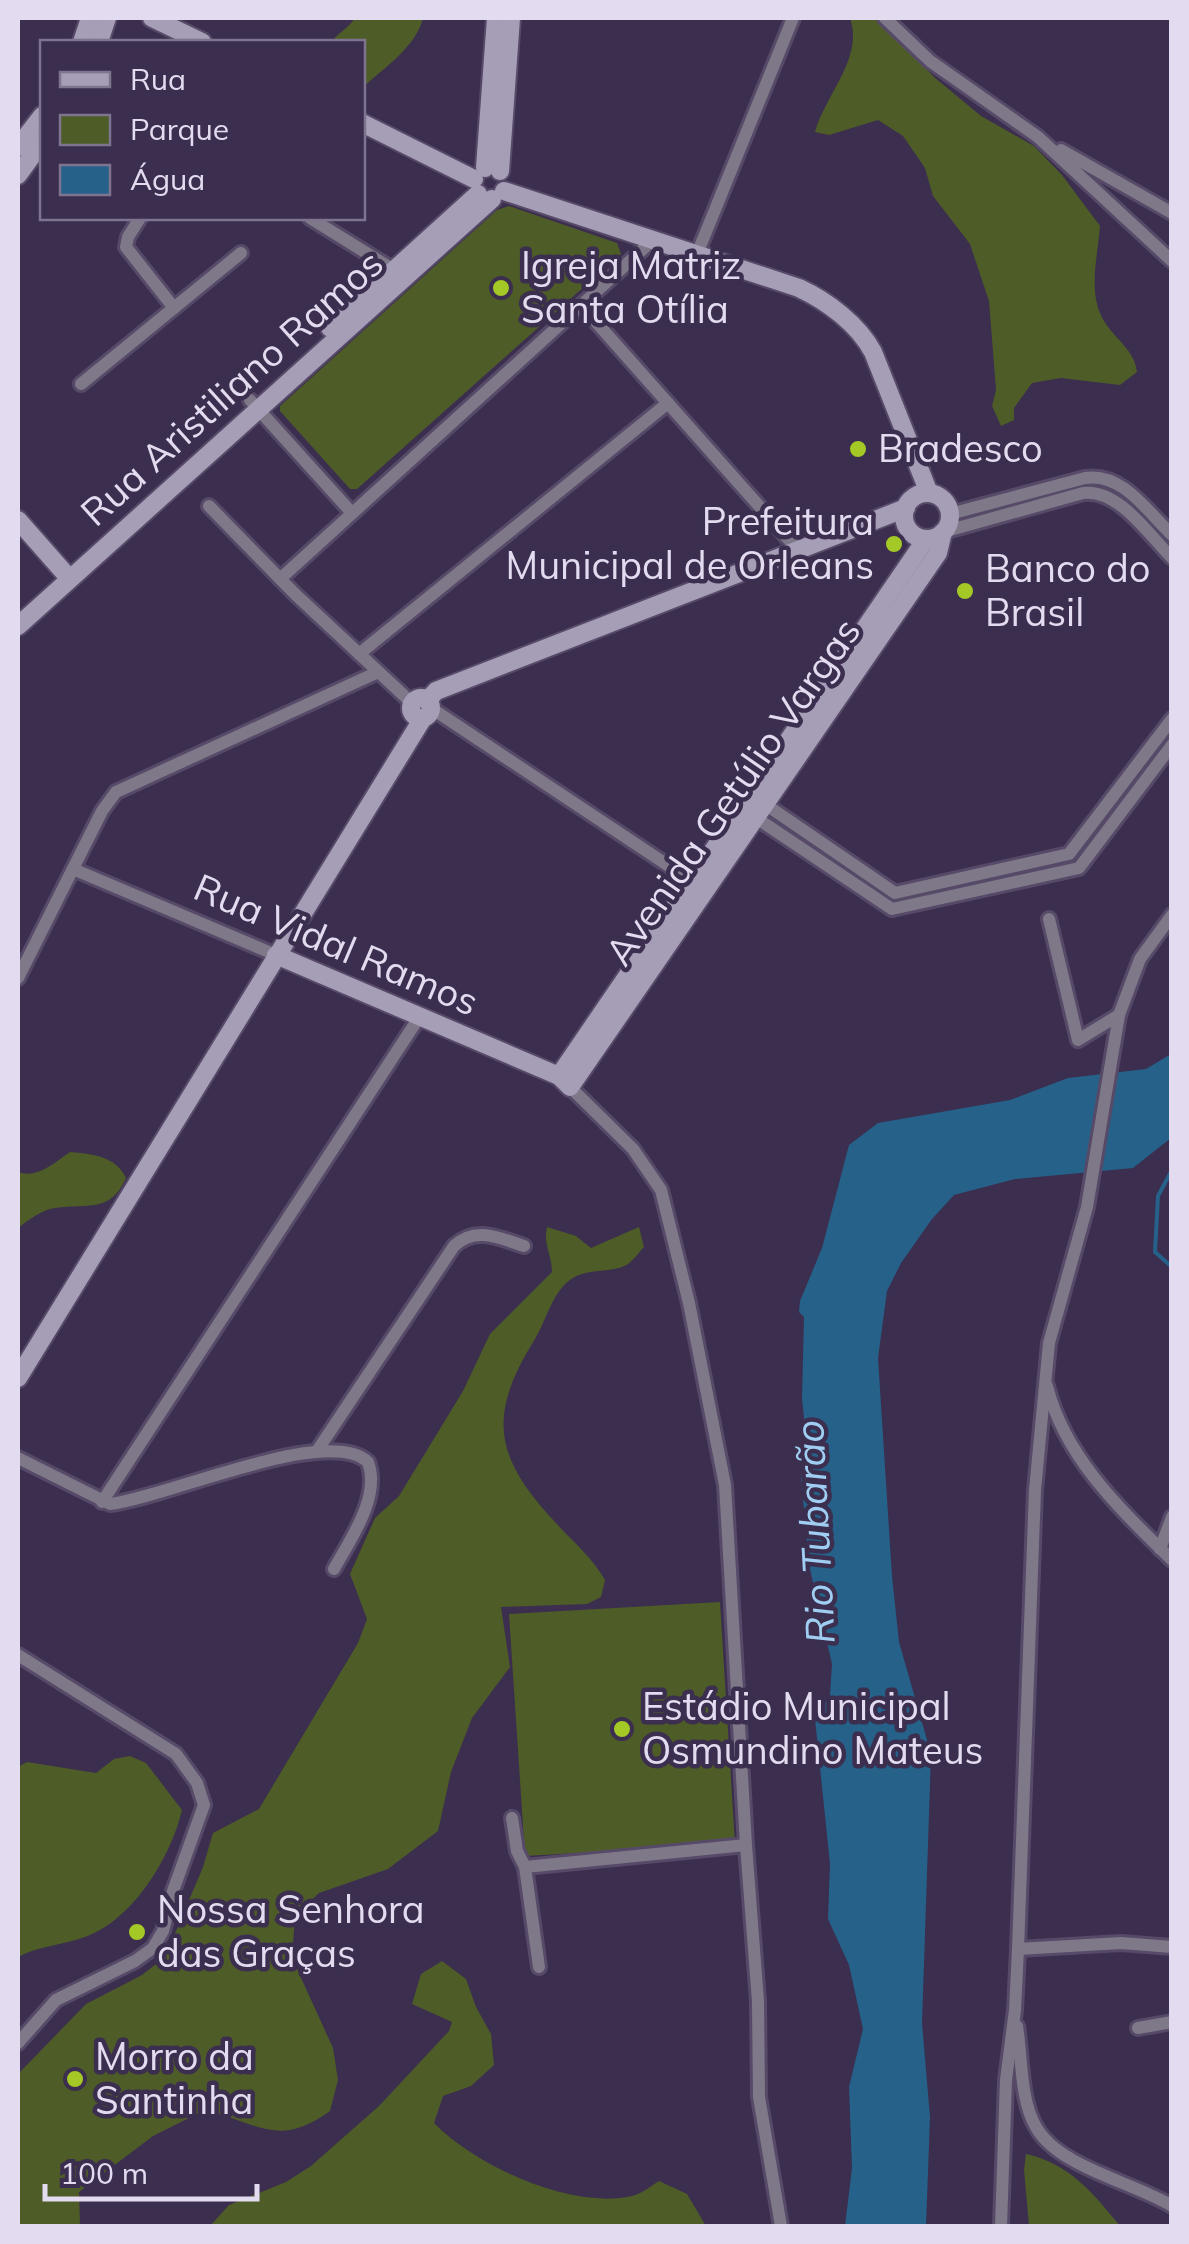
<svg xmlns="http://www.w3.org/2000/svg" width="1189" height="2244" font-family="Mulish,sans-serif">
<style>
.green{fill:#4e5c28}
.water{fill:#266189}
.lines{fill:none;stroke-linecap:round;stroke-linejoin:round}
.stream{stroke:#266189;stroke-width:4}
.street-casing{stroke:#564a68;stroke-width:18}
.secondary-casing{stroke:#564a68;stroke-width:22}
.street{stroke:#7e7888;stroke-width:12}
.secondary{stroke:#a69db7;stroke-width:18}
.poi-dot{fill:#a4c825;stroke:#3b2e4e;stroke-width:4}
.labels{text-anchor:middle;stroke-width:9;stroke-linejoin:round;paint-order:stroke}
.poi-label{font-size:38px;fill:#e3dcf0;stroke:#3b2e4e;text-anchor:start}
.street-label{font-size:38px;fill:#e3dcf0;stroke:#3b2e4e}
.water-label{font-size:40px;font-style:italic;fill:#9fcef2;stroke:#3b2e4e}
</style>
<rect width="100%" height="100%" fill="#3b2e4e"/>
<g class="green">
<path d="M355 18H423C416 47 384 68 363 87L362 42H332C338 32 348 29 355 18Z"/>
<path d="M850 18H879L934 77 981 116 1034 146 1062 175 1100 226C1098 254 1089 286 1100 313 1109 336 1135 348 1137 372L1120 385 1061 378 1032 383 1014 408V420L1001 426 992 406 996 390 989 301 970 244 933 196 925 168 903 136 878 120 829 135 815 132C825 95 864 58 850 18Z"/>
<path d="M509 206 617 243 621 254 357 489H350L280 411V406L497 210Z"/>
<path d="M70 1152C92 1154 116 1156 126 1178 110 1214 87 1203 55 1208 42 1210 28 1220 18 1228V1172C37 1179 54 1163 70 1152Z"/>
<path d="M547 1227 576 1236 591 1248 639 1227 644 1247C639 1252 634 1260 628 1264 613 1274 586 1267 570 1280 552 1293 546 1321 535 1339 487 1416 494 1456 555 1522 572 1541 592 1557 605 1580L601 1597 587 1604 501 1607 510 1667 472 1718 451 1772 438 1831 388 1869 319 1893 295 1916 292 1958 333 2048 338 2080 330 2111C279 2148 260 2124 205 2110L153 2136 79 2192 80 2226H18V2074L86 2004 142 1975 165 1957 203 1867 213 1833 259 1809 358 1643 367 1619 350 1574 375 1518 399 1496 463 1391 490 1334 552 1272C552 1255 543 1245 547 1227Z"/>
<path d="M720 1602 735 1844 525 1856 509 1614Z"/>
<path d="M130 1756 146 1763 182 1810C171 1857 133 1920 85 1937 62 1945 39 1946 18 1957V1767L27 1762 96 1773 114 1759Z"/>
<path d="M442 1961 466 1979 476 2007 491 2034 494 2065 471 2086 443 2096 434 2123C476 2166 571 2210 632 2196 641 2194 651 2186 659 2181L687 2194 706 2226H210L229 2205 286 2182 311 2166 379 2106 449 2031 452 2022 412 2004 421 1974Z"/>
<path d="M1026 2154C1070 2164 1093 2193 1120 2226H1029L1024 2170Z"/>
</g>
<path class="water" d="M1171 1054V1138L1133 1168 1015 1179 954 1195 932 1219 901 1263 887 1291 878 1358 892 1576 899 1642 931 1754 922 2023 930 2117 926 2226H845L852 2168 849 2087 863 2029 849 1965 828 1919 830 1864 815 1719 830 1695 832 1664 809 1565 801 1476 807 1446 802 1399 804 1317 799 1312 800 1301 822 1248 849 1145 878 1123 1010 1100 1068 1078 1146 1069Z"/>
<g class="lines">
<path class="stream" d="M1172 1170 1158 1196 1155 1252 1172 1267"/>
<g class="street-casing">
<g id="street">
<path d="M885 18 930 61 1038 137 1172 261"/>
<path d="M1061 150 1172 213"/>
<path d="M140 218 128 237 126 247 174 308"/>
<path d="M310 218 394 270"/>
<path d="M697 254 793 18"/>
<path d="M581 305 798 550"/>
<path d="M81 384 241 253"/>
<path d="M250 400 352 513"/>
<path d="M209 506 295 594 413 704"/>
<path d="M950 514 1085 478C1122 472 1147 511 1172 535"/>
<path d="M943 532 1083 493C1118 488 1149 535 1172 558"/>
<path d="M280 579 653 240"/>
<path d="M359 654 668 403"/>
<path d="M431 708 699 886"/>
<path d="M759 800 895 893 1069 854 1172 719"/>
<path d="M752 815 892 909 1079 868 1172 745"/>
<path d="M73 869 276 955"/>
<path d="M1049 919 1078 1040 1119 1015"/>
<path d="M18 978 102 811 116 792 378 672"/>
<path d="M570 1087 633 1149 661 1190 689 1303 725 1485 746 1845 758 2001 759 2097 781 2226"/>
<path d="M1047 1386C1065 1458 1121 1510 1172 1560"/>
<path d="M317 1451 454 1246C476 1226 499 1238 524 1246"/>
<path d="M18 1458 110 1504C166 1498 328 1424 368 1462 381 1497 350 1540 334 1569"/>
<path d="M102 1502 420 1016"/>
<path d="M1160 1549 1172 1517"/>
<path d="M18 1655 176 1754 197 1783 204 1805 173 1891 163 1931 153 1948 135 1961 56 2000 18 2043"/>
<path d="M512 1818 517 1851 525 1867 539 1967"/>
<path d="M525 1867 746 1845"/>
<path d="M1018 1949 1121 1943 1172 1947"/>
<path d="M1017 2026C1022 2057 1020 2100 1036 2127 1058 2167 1133 2182 1172 2206"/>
<path d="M1138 2028 1172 2022"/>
<path d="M1001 2226 1006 2080 1015 2010 1018 1949 1035 1490 1049 1343 1087 1207 1119 1015 1140 959 1172 915"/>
</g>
</g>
<g class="secondary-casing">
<g id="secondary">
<path d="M152 18 202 42"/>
<path d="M82 42 90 18"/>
<path d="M99 42 107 18"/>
<path d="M362 123 474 179"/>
<path d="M18 147 42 116"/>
<path d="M485 168 496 18"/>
<path d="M500 171 511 18"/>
<path d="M18 175 42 142"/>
<path d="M504 191 799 288C827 301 858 324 873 352L929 493"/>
<path d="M330 328 478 194"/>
<circle cx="927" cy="516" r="23"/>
<path d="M18 520 69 578"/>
<path d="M18 626 492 199"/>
<circle cx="421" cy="708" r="10"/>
<path d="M427 701 436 691 906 508"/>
<path d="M276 955 559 1076 570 1087 938 553 943 532"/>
<path d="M559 1076 926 539"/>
<path d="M18 1378 423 718"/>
</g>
</g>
<use href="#street" class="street"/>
<use href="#secondary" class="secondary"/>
</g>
<g class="poi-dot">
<circle cx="501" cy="288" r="10"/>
<circle cx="858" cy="449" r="10"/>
<circle cx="894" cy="544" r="10"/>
<circle cx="965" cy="591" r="10"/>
<circle cx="622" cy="1729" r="10"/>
<circle cx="137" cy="1932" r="10"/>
<circle cx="75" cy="2079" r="10"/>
</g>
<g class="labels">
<g class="poi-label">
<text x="521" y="279">Igreja Matriz<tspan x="521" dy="44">Santa Otília</tspan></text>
<text x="878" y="462">Bradesco</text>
<text x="874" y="535" text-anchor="end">Prefeitura<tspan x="874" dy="44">Municipal de Orleans</tspan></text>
<text x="985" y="582">Banco do<tspan x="985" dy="44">Brasil</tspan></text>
<text x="642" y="1720">Estádio Municipal<tspan x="642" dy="44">Osmundino Mateus</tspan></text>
<text x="157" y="1923">Nossa Senhora<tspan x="157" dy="44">das Graças</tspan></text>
<text x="95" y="2070">Morro da<tspan x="95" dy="44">Santinha</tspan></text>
</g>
<g class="street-label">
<text transform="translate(232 388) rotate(-42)" y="13">Rua Aristiliano Ramos</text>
<text transform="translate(733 792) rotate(-55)" y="13">Avenida Getúlio Vargas</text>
<text transform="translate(336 945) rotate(23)" y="13">Rua Vidal Ramos</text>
</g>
<g class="water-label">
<text transform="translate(815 1532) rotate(-93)" y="14">Rio Tubarão</text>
</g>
</g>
<rect width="1189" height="2244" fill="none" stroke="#e3dcf0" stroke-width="40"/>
<rect x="40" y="40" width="325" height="180" fill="#3b2e4e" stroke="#7e748f" stroke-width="2.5"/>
<rect x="60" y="72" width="50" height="15" fill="#a69db7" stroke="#7e748f" stroke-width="2.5"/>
<text x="130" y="90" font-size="30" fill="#e3dcf0">Rua</text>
<rect x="60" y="115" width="50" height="30" fill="#4e5c28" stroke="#7e748f" stroke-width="2.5"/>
<text x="130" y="140" font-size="30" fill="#e3dcf0">Parque</text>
<rect x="60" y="165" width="50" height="30" fill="#266189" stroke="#7e748f" stroke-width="2.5"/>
<text x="130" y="190" font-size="30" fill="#e3dcf0">Água</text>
<path d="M45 2184v15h212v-15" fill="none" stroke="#e3dcf0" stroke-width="5"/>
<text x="60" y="2184" font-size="30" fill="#e3dcf0" stroke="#3b2e4e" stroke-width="8" paint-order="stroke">100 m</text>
</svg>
